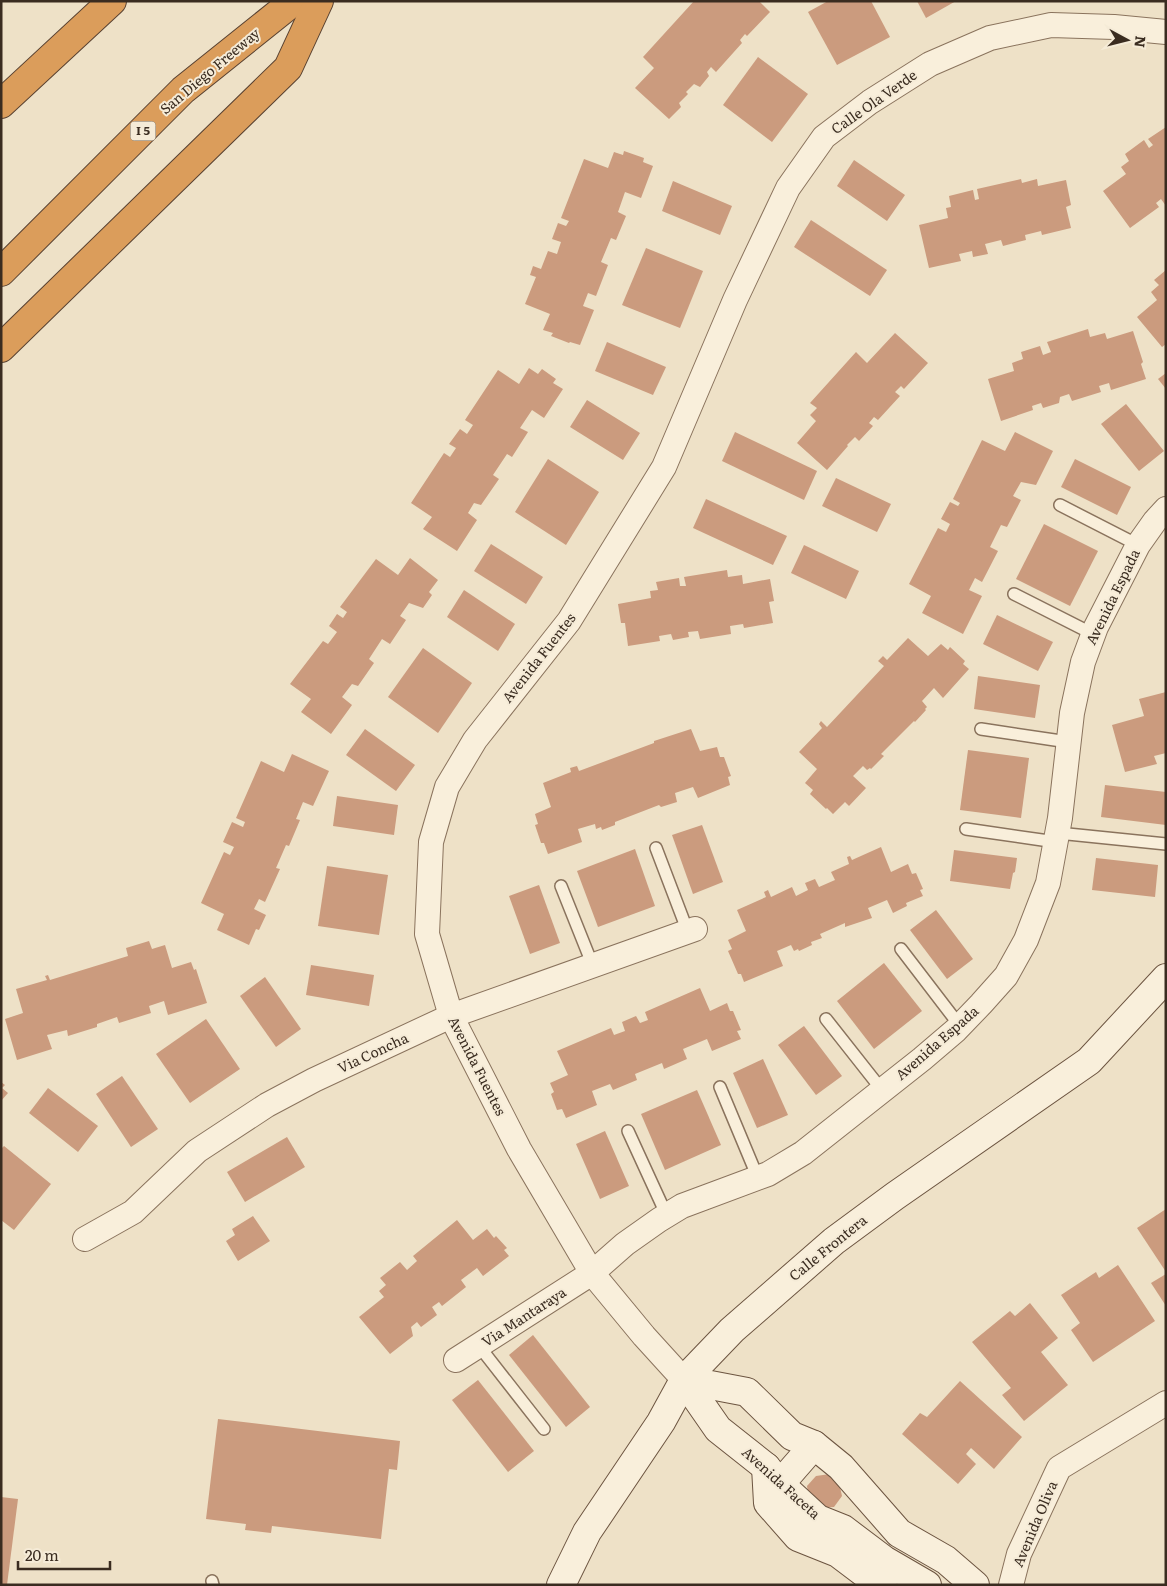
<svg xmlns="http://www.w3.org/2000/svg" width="1167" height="1586" font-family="Literata,serif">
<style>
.building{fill:#cb9b7e}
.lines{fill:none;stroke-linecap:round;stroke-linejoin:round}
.lane-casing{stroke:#8a735d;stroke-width:14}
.street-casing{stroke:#8a735d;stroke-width:26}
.secondary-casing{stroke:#6c5440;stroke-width:30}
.highway-casing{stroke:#584131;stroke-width:30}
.lane{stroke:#f9efdb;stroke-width:11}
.street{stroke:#f9efdb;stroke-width:24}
.secondary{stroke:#f9efdb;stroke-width:28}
.highway{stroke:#db9d5b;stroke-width:28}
.labels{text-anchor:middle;stroke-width:4;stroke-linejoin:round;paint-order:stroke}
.shield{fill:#f5ebd7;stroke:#726557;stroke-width:1}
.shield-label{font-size:12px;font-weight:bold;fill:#3a2c20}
.street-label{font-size:14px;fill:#3a2c20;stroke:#f5ebd7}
</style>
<rect width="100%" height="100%" fill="#eee1c7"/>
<g class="building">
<path d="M694 1H759L770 12 747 36 745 34 740 40 742 43 716 72 711 67 707 72 709 76 700 87 694 84 686 92 688 94 679 103 681 107 669 119 635 88 654 68 643 57Z"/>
<path d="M828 1H871L890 37 837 65 808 12Z"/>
<path d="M917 1H956L926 18Z"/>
<path d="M758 57 808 94 772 142 723 105Z"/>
<path d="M1166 127V206L1161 199 1156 203 1159 207 1130 228 1103 191 1126 174 1121 167 1129 161 1125 154 1144 140 1149 148 1153 145 1148 139Z"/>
<path d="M624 151 644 158 643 162 653 166 641 198 625 192 618 212 626 216 616 240 611 238 601 262 608 265 596 296 588 293 583 306 594 310 580 345 570 342 569 343 551 336 553 333 543 330 550 314 525 304 536 277 530 275 533 266 541 269 548 251 557 254 561 242 552 239 558 223 566 226 569 221 561 218 584 159 608 168 614 152 623 155Z"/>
<path d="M854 160 905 195 887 221 837 186Z"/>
<path d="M1021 179 1022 183 1037 179 1038 186 1066 180 1071 205 1066 207 1071 228 1042 235 1041 231 1025 235 1026 240 1003 246 1001 240 985 244 988 254 973 257 972 251 959 254 961 261 929 268 919 225 948 218 946 208 951 207 949 196 973 190 975 200 979 199 977 189Z"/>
<path d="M673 181 732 206 720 235 662 211Z"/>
<path d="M811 220 887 270 870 296 794 247Z"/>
<path d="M646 248 703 271 680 328 622 305Z"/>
<path d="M1166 270V344L1162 347 1137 317 1157 300 1151 292 1159 285 1154 280Z"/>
<path d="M1088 329 1090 337 1105 333 1107 339 1133 331 1143 362 1141 364 1146 379 1111 390 1109 383 1099 386 1101 392 1072 401 1069 394 1060 397 1059 403 1043 408 1041 403 1032 406 1033 410 1001 421 988 379 1014 371 1012 363 1023 359 1021 352 1040 346 1043 355 1051 352 1047 342Z"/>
<path d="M895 333 928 363 904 389 901 386 895 392 900 396 878 420 874 417 869 423 873 426 859 441 855 437 847 445 848 446 827 470 797 443 816 421 810 415 817 408 810 403 856 352 867 363Z"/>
<path d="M607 342 666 367 653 395 595 371Z"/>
<path d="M529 368 538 374 542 369 556 379 553 383 563 389 544 418 532 410 520 428 528 432 512 457 507 454 493 475 499 479 481 505 474 503 468 513 477 520 457 551 423 529 432 517 411 503 444 453 450 457 456 448 449 444 460 429 467 434 473 425 465 420 498 370 519 384Z"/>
<path d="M1166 373V389L1158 379Z"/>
<path d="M587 400 640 433 623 460 570 427Z"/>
<path d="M1126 404 1164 451 1139 471 1101 424Z"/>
<path d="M735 432 817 471 804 500 722 461Z"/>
<path d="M1015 432 1053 451 1036 485 1021 482 1013 496 1021 500 1007 527 1001 525 990 547 998 551 982 582 975 578 969 590 982 596 963 634 922 613 931 596 909 584 938 528 946 532 950 524 941 519 950 502 958 506 960 503 953 499 982 440 1005 451Z"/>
<path d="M548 459 599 492 566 545 515 512Z"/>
<path d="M1075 459 1131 487 1117 515 1061 487Z"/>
<path d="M836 478 891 504 877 532 822 506Z"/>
<path d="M706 499 787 536 773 565 693 528Z"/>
<path d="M1044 524 1098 551 1070 606 1016 579Z"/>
<path d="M491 544 543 577 526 604 474 571Z"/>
<path d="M804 545 859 571 846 599 791 573Z"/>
<path d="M410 558 438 580 429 592 432 595 423 608 409 603 400 616 406 620 390 644 382 639 369 659 374 663 358 686 352 684 342 697 352 705 331 734 301 712 311 699 290 684 323 641 328 644 337 632 329 626 337 614 343 618 347 612 340 607 376 559 398 575Z"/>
<path d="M727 570 728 577 742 575 743 584 770 579 774 601 769 602 773 623 744 628 743 624 730 626 731 634 700 639 698 631 688 632 689 637 673 640 671 634 659 636 660 641 628 646 625 623H621L618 604 651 598 650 591 658 590 656 582 679 578 680 586H686L684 577Z"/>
<path d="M464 590 515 624 498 651 447 617Z"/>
<path d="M997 615 1053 642 1038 671 983 644Z"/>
<path d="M908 638 928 656 941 644 948 650 950 647 965 661 963 664 969 669 943 698 934 688 922 701 927 707 925 709 926 710 915 722 914 721 881 754 884 756 871 769 870 768 867 770 863 766 853 776 866 788 849 806 845 802 833 814 827 808 826 809 810 794 813 790 805 783 817 769 799 752 822 728 819 724 821 721 827 727 884 666 878 661 883 656 887 660Z"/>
<path d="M423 648 472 683 438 733 388 697Z"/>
<path d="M978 676 1040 685 1035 718 974 709Z"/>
<path d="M1166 692V753L1154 756 1157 764 1125 772 1112 725 1144 716 1139 699Z"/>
<path d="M365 729 415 765 396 791 346 755Z"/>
<path d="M691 729 700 751 717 747 720 757H724L731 776 728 777 730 785 698 798 693 787 675 793 677 802 661 807 659 805 615 822V825L602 830 601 827 596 829 595 824 578 829 582 842 548 854 544 843H541L535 825 538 824 535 814 551 807 543 783 571 772 570 768 577 766 579 771 654 743V741Z"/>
<path d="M968 750 1029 758 1021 818 960 810Z"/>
<path d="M292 754 329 771 313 806 303 802 296 819 300 820 289 846 286 845 276 868 280 869 265 902 259 899 254 909 266 915 259 930 256 929 249 945 217 930 224 914 201 903 224 852 230 855 234 847 223 842 232 822 243 827 245 822 236 818 261 761 284 772Z"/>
<path d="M1105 785 1166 792V825L1101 817Z"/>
<path d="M337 796 398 805 394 835 333 826Z"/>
<path d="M702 825 723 882 693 894 672 835Z"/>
<path d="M881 847 891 872 908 864 912 874 916 873 923 889 920 890 923 896 906 903 907 906 893 913 887 900 868 908 872 918 845 927V923L820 934 822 938 811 942 812 945 799 951 798 949 794 951 791 945 777 951 783 966 744 982 741 974H738L728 951 732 949 728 940 746 931 737 910 766 897 764 892 768 890 771 897 792 887 796 896 808 890 805 883 815 879 819 887 835 880 831 872 849 864 847 857 850 856 852 860Z"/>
<path d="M635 849 655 906 598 927 577 871Z"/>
<path d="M954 850 1017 858 1015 872 1013 873 1010 889 950 881Z"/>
<path d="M1096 858 1158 865 1155 897 1092 890Z"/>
<path d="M327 866 388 875 379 935 318 926Z"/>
<path d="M539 885 560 943 530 954 509 896Z"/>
<path d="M936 910 973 959 947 979 910 930Z"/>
<path d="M149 941 152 949 165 945 172 968 191 962 194 970 196 969 207 1003 168 1015 164 1001 149 1006 151 1013 119 1023 117 1017 97 1024V1027L68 1036 67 1030 47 1035 52 1049 17 1060 5 1019 23 1013 16 989 47 980 45 976 48 975 50 980 128 956 126 948Z"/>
<path d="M884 963 922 1011 874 1049 837 1001Z"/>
<path d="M311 965 374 975 369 1006 306 995Z"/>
<path d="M265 977 301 1029 276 1047 240 996Z"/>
<path d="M700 988 710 1011 727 1003 730 1011H733L741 1030 737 1031 741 1039 712 1051 707 1039 683 1049 687 1059 664 1069 662 1063 635 1074 637 1080 613 1090 610 1084 592 1091 597 1105 566 1118 562 1109 557 1110 551 1094 554 1092 550 1083 568 1075 557 1051 611 1028 614 1035 625 1031 622 1022 636 1016 640 1023 648 1020 645 1012Z"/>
<path d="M206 1019 240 1069 190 1103 156 1054Z"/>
<path d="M804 1026 842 1076 816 1095 778 1045Z"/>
<path d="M763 1059 788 1115 757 1128 733 1073Z"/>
<path d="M122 1076 158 1129 131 1147 96 1094Z"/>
<path d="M1 1082 5 1085 2 1088 8 1093 1 1101Z"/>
<path d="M48 1088 98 1126 78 1152 29 1113Z"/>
<path d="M697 1090 721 1145 665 1170 641 1114Z"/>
<path d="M605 1131 629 1186 600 1199 576 1144Z"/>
<path d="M287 1137 305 1167 245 1202 227 1172Z"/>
<path d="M4 1146 51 1184 14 1230 1 1220V1149Z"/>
<path d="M1166 1209V1272L1137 1228Z"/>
<path d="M253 1216 270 1241 238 1261 226 1241 235 1235 232 1229Z"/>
<path d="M457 1220 473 1240 487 1229 494 1238 496 1236 507 1248 504 1250 509 1256 483 1276 477 1268 461 1280 466 1287 442 1306 439 1302 432 1307 437 1315 421 1327 417 1322 411 1327 413 1336 390 1354 359 1317 384 1297 379 1291 386 1285 380 1278 400 1262 407 1270 417 1261 413 1256Z"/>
<path d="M1118 1265 1155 1321 1093 1362 1071 1330 1080 1323 1061 1295 1096 1272 1099 1278Z"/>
<path d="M1166 1274V1306L1151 1283Z"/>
<path d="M1030 1303 1058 1338 1041 1352 1068 1385 1024 1421 1002 1395 1011 1388 972 1342 1010 1311 1015 1316Z"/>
<path d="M533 1335 590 1407 566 1427 509 1355Z"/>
<path d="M478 1380 534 1451 508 1472 452 1400Z"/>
<path d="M960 1381 1022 1437 994 1469 971 1448 966 1454 976 1464 958 1484 902 1434 920 1413 927 1417Z"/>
<path d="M218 1419 400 1441 397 1470 389 1469 381 1539 272 1526 271 1533 245 1530 246 1524 206 1519Z"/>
<path d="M830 1474 839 1483 842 1496 834 1507 820 1508 809 1499 807 1486 816 1476Z"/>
<path d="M1 1497 18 1499 7 1585H1Z"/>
</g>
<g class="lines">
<g class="lane-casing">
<g id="lane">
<path d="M1060 505 1138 545"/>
<path d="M1014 594 1093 634"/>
<path d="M981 729 1068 742"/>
<path d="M966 829 1056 842"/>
<path d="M1058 833 1166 844"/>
<path d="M656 848 688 932"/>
<path d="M561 886 593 966"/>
<path d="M901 949 960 1026"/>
<path d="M826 1019 882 1090"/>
<path d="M720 1087 758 1178"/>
<path d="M628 1131 667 1216"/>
<path d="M479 1346 544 1429"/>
<path d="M212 1581 213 1585"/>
</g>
</g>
<g class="street-casing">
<g id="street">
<path d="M85 1239 133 1212 197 1151 267 1105 314 1080 451 1016 695 929"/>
<path d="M456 1360 592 1273 625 1244 659 1220 682 1206 768 1174 803 1153 922 1059 956 1030 981 1004 1006 976 1026 940 1048 883 1060 818 1072 713 1083 662 1096 627 1138 545 1155 521 1166 509"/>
<path d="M684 1380 644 1336 592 1273 519 1149 451 1016 427 934 431 842 447 787 475 740 569 621 664 467 735 300 788 188 824 137 870 102 930 64 990 38 1051 25 1114 27 1166 32"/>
<path d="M1011 1585 1019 1554 1059 1468 1166 1403"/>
</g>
</g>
<g class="secondary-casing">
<g id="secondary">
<path d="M684 1380 747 1392 792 1436 814 1445 841 1467 899 1533 946 1560 975 1585"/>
<path d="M684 1380 718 1429 766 1467 780 1484 818 1519 843 1529 884 1560 927 1585"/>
<path d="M766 1467 768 1503 798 1537 838 1553 871 1578 883 1585"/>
<path d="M780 1484 814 1445"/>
<path d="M561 1585 587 1532 661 1422 684 1380 732 1330 834 1241 895 1196 1089 1061 1166 978"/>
</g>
</g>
<g class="highway-casing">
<g id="highway">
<path d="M1 104 112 1"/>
<path d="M1 272 183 90 294 1"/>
<path d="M1 348 288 68 319 1"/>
</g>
</g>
<use href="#lane" class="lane"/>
<use href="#street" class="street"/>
<use href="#secondary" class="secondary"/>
<use href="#highway" class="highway"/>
</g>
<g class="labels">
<rect class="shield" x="130.5" y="121.5" width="25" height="19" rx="4"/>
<g class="shield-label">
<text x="143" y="135">I 5</text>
</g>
<g class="street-label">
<text transform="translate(210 71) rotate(-40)" y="5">San Diego Freeway</text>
<text transform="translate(874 102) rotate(-35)" y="5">Calle Ola Verde</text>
<text transform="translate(1113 597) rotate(-64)" y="5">Avenida Espada</text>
<text transform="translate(539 658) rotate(-52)" y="5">Avenida Fuentes</text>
<text transform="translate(937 1043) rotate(-41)" y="5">Avenida Espada</text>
<text transform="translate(373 1053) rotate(-25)" y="5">Via Concha</text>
<text transform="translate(477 1066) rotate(63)" y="5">Avenida Fuentes</text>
<text transform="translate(828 1248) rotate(-39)" y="5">Calle Frontera</text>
<text transform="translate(524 1317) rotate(-33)" y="5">Via Mantaraya</text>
<text transform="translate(781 1483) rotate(42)" y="5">Avenida Faceta</text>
<text transform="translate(1035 1524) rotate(-67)" y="5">Avenida Oliva</text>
</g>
</g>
<rect width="1167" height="1586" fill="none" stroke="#3a2c20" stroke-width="5"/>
<g transform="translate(1127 40) rotate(97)" stroke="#f5ebd7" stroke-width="4" paint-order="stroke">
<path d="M0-4L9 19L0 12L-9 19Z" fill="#3a2c20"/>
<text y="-8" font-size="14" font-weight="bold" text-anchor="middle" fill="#3a2c20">N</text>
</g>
<path d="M18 1561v8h92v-8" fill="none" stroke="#3a2c20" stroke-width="2.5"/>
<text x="25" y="1561" font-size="15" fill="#3a2c20" stroke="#f5ebd7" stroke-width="4" paint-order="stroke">20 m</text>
</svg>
